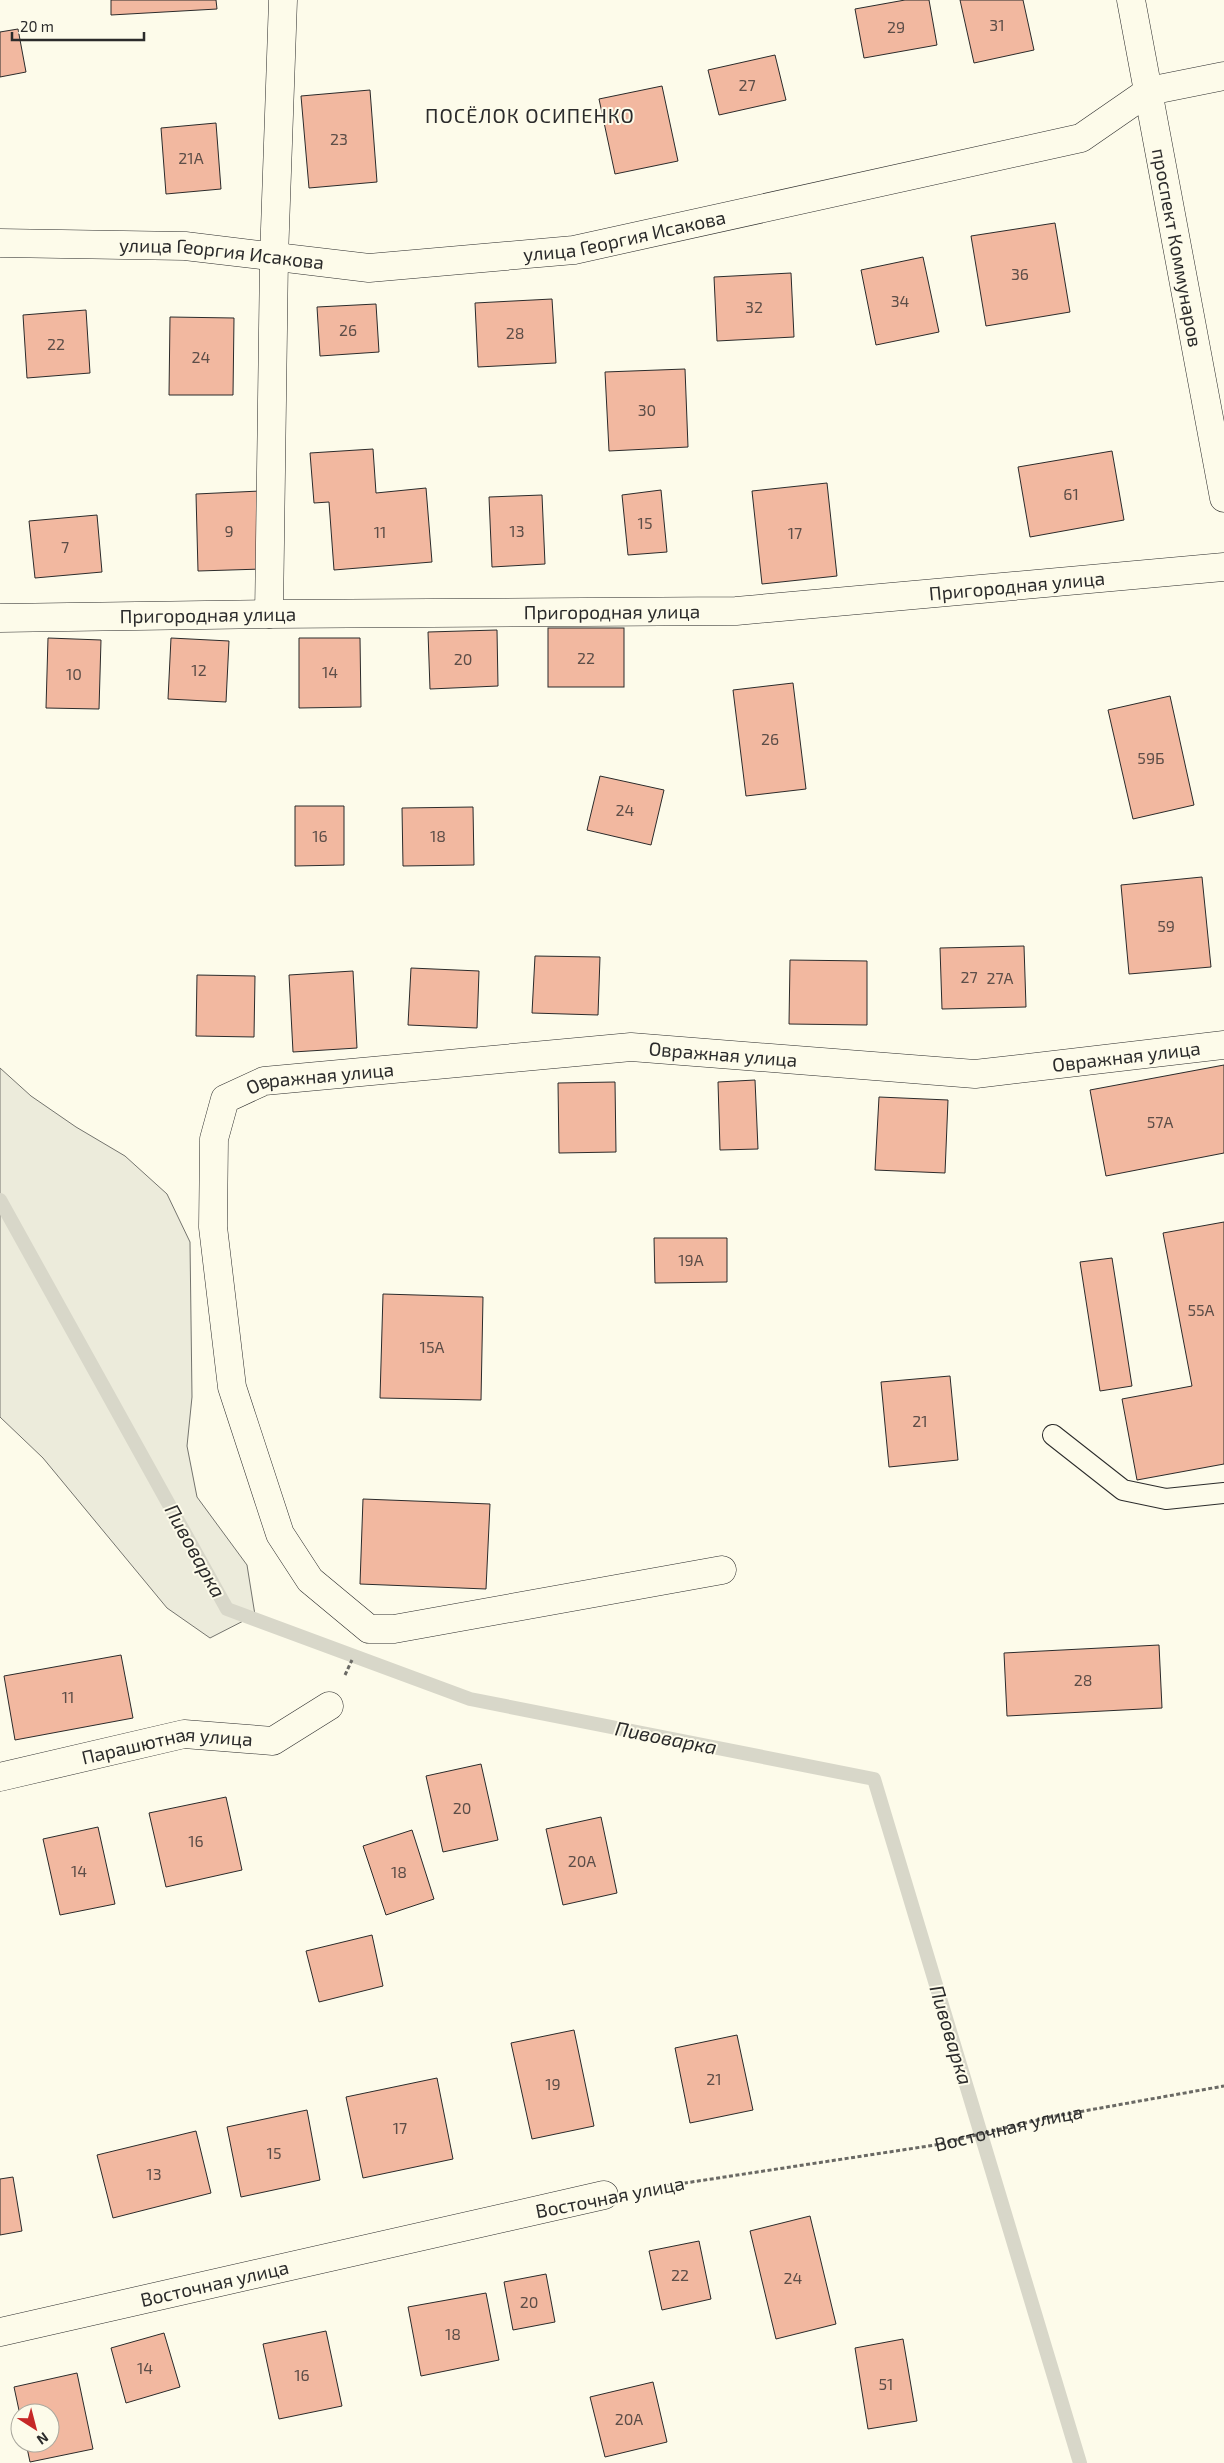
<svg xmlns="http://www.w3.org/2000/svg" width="1224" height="2463" font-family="'Exo 2',sans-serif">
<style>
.green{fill:#ecebdb;stroke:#74746e}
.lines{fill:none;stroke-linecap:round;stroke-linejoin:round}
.stream{stroke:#d8d7c9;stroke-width:14}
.building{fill:#f2b8a0;stroke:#2b2b2b}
.service-casing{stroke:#2b2b2b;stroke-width:22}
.minor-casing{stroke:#2b2b2b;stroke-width:29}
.tertiary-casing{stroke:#2b2b2b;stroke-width:29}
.path{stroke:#6a6964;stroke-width:3;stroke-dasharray:4 2.5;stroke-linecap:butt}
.service{stroke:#fdfbea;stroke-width:20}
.minor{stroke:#fdfbea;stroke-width:28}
.tertiary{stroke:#fdfbea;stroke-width:28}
.labels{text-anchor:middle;stroke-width:4;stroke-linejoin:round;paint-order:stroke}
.number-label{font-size:16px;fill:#5d4e48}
.street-label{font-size:19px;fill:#2b2b2b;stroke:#fdfbea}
.neighbourhood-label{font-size:20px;letter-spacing:1px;fill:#2b2b2b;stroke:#fdfbea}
.water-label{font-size:20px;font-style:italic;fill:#2b2b2b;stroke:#fdfbea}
</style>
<rect width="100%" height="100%" fill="#fdfbea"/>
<path class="green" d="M0 1068 31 1096 76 1127 125 1156 167 1194 190 1242 192 1397 187 1446 197 1497 247 1565 255 1615 210 1638 167 1608 43 1458 0 1417Z"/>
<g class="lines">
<path class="stream" d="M0 1200 227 1609 470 1699 874 1779 1080 2463"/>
</g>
<g class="building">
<path d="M111 0H216L217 9 111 15Z"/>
<path d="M905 0H929L937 45 864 58 855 9Z"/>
<path d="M960 0H1023L1034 50 974 63Z"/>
<path d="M18 29 26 72 0 77V32Z"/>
<path d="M775 55 786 100 719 115 708 70Z"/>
<path d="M662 86 678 161 615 174 599 99Z"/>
<path d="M370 90 377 182 309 188 301 96Z"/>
<path d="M216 123 221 189 166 194 161 128Z"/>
<path d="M1055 223 1070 312 986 326 971 236Z"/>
<path d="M923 257 939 332 876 345 861 270Z"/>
<path d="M791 273 794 337 717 341 714 277Z"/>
<path d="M552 299 556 363 478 367 475 303Z"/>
<path d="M376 304 379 352 320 356 317 307Z"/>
<path d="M86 310 90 373 27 378 23 315Z"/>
<path d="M170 317 234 318 233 395H169Z"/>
<path d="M685 369 688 447 609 451 605 372Z"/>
<path d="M373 449 376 493 426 488 432 562 334 570 329 502 314 503 310 453Z"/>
<path d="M1112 451 1124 520 1030 537 1018 467Z"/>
<path d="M827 483 837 576 762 584 752 491Z"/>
<path d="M661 490 667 552 628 555 622 495Z"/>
<path d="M260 491 262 569 198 571 196 494Z"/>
<path d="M542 495 545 564 492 567 489 497Z"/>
<path d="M97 515 102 572 35 578 29 521Z"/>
<rect x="548" y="628" width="76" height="59"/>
<path d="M497 630 498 686 430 689 428 632Z"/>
<path d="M48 638 101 640 99 709 46 708Z"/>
<path d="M171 638 229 641 226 702 168 699Z"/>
<path d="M299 638H360L361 707 299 708Z"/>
<path d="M793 683 806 789 746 796 733 690Z"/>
<path d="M1170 696 1194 805 1133 819 1108 710Z"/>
<path d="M600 776 664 790 651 845 587 830Z"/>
<path d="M295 806H344V865L295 866Z"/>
<path d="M473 807 474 865 403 866 402 808Z"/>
<path d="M1202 877 1211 967 1129 974 1121 885Z"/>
<path d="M1024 946 1026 1007 942 1009 940 948Z"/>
<path d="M535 956 600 957 598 1015 532 1013Z"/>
<path d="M790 960 867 961V1025L789 1024Z"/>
<path d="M411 968 479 971 477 1028 408 1025Z"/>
<path d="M353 971 357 1048 293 1052 289 975Z"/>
<path d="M197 975 255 976 254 1037 196 1036Z"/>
<path d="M1224 1065V1153L1106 1176 1090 1090Z"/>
<path d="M755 1080 758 1149 720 1150 718 1082Z"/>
<path d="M615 1082 616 1152 559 1153 558 1083Z"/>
<path d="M879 1097 948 1100 945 1173 875 1170Z"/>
<path d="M1224 1222V1464L1137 1480 1122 1399 1192 1386 1163 1233Z"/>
<path d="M654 1238H727V1282L655 1283Z"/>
<path d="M1112 1258 1132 1386 1100 1391 1080 1262Z"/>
<path d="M383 1294 483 1297 481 1400 380 1398Z"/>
<path d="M950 1376 958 1460 889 1467 881 1382Z"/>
<path d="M363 1499 490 1504 486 1589 360 1584Z"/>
<path d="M1159 1645 1162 1708 1007 1716 1004 1653Z"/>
<path d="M121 1655 133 1718 15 1740 4 1676Z"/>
<path d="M481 1764 498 1840 443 1852 426 1776Z"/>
<path d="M226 1797 242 1870 166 1887 149 1813Z"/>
<path d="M601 1817 617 1893 563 1905 546 1829Z"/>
<path d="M98 1827 115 1904 60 1915 43 1839Z"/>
<path d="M412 1830 434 1899 386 1915 363 1846Z"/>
<path d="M372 1935 383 1986 319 2002 306 1951Z"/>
<path d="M574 2030 594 2126 532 2139 511 2043Z"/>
<path d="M737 2035 753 2110 690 2123 675 2048Z"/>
<path d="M437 2078 453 2159 363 2178 346 2097Z"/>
<path d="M307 2110 320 2180 241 2197 227 2127Z"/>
<path d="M196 2131 211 2193 113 2218 97 2155Z"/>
<path d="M13 2177 22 2231 0 2235V2179Z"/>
<path d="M810 2216 836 2324 776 2339 750 2231Z"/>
<path d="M699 2241 711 2299 662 2310 649 2251Z"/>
<path d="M546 2274 555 2322 513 2330 504 2282Z"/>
<path d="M486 2293 499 2360 421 2376 408 2307Z"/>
<path d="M326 2331 342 2406 279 2419 263 2344Z"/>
<path d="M164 2333 180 2387 126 2403 111 2348Z"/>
<path d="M903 2339 917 2421 868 2429 855 2348Z"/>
<path d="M77 2373 93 2449 30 2462 26 2443H50V2413L20 2415 14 2387Z"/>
<path d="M653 2382 667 2442 605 2457 590 2397Z"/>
</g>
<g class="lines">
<g class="service-casing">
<path id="service" d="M1053 1435 1123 1490 1166 1499 1224 1493"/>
</g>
<g class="minor-casing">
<g id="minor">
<path id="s2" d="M0 243 185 246 369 268 574 250 1081 138 1149 91 1224 76"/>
<path d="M269 614 274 258 283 0"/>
<path id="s3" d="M0 618 269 614 736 611 1224 567"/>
<path id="s4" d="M722 1570 394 1629H369L310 1580 280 1534 232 1387 213 1227 214 1139 225 1099 264 1081 631 1047 975 1074 1224 1045"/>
<path id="s5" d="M0 1777 184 1734 273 1741 329 1706"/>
<path id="s6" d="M0 2332 604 2195"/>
</g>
</g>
<g class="tertiary-casing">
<g id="tertiary">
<path id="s7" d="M1131 0 1224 498"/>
</g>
</g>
<g class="path">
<path d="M345 1675 352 1660"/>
<path id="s1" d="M639 2190 935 2145 1050 2117 1224 2086"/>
</g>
<use href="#service" class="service"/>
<use href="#minor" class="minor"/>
<use href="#tertiary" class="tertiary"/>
</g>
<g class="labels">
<g class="number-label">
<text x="997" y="31">31</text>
<text x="896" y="33">29</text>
<text x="747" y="91">27</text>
<text x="339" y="145">23</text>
<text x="191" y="164">21А</text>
<text x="1020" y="280">36</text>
<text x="900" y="307">34</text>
<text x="754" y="313">32</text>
<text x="348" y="336">26</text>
<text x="515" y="339">28</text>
<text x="56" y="350">22</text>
<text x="201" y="363">24</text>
<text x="647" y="416">30</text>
<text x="1071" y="500">61</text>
<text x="645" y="529">15</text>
<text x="229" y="537">9</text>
<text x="517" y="537">13</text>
<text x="380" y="538">11</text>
<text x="795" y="539">17</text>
<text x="65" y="553">7</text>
<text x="586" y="664">22</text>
<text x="463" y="665">20</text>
<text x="199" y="676">12</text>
<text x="330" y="678">14</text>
<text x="74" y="680">10</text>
<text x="770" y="745">26</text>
<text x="1151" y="764">59Б</text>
<text x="625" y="816">24</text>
<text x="320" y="842">16</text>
<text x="438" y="842">18</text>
<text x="1166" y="932">59</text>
<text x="969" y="983">27</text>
<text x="1000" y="984">27А</text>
<text x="1160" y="1128">57А</text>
<text x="691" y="1266">19А</text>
<text x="1201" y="1316">55А</text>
<text x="432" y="1353">15А</text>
<text x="920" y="1427">21</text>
<text x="1083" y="1686">28</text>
<text x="68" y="1703">11</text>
<text x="462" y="1814">20</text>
<text x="196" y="1847">16</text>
<text x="582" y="1867">20А</text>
<text x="79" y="1877">14</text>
<text x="399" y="1878">18</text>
<text x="714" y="2085">21</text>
<text x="553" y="2090">19</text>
<text x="400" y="2134">17</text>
<text x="274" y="2159">15</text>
<text x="154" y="2180">13</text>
<text x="680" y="2281">22</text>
<text x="793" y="2284">24</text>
<text x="529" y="2308">20</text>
<text x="453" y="2340">18</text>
<text x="145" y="2374">14</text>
<text x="302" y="2381">16</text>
<text x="886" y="2390">51</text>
<text x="629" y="2425">20А</text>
</g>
<g class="street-label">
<text dy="7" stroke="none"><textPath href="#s2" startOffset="628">улица Георгия Исакова</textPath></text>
<text dy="7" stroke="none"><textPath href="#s7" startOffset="252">проспект Коммунаров</textPath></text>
<text dy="7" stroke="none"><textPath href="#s2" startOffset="222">улица Георгия Исакова</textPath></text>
<text dy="7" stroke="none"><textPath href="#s3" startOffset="1018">Пригородная улица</textPath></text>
<text dy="7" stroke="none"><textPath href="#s3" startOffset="612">Пригородная улица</textPath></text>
<text dy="7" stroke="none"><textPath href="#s3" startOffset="208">Пригородная улица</textPath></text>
<text dy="7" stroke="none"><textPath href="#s4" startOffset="1439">Овражная улица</textPath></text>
<text dy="7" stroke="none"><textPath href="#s4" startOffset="1844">Овражная улица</textPath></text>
<text dy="7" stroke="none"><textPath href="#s4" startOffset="1034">Овражная улица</textPath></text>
<text dy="7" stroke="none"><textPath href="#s5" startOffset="171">Парашютная улица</textPath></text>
<text dy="7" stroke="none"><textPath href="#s1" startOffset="375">Восточная улица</textPath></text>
<text transform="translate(610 2197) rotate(-11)" y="7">Восточная улица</text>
<text dy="7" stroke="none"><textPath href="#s6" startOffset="220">Восточная улица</textPath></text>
</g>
<g class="neighbourhood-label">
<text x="530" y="123">ПОСЁЛОК ОСИПЕНКО</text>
</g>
<g class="water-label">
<text transform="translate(195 1551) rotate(61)" y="7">Пивоварка</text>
<text transform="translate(666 1738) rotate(11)" y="7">Пивоварка</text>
<text transform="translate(951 2035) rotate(73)" y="7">Пивоварка</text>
</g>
</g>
<g transform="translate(35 2428) rotate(144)"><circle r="24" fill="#fdfbea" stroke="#a9a89e"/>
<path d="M0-4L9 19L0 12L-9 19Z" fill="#c62828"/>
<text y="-8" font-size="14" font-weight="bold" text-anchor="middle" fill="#2b2b2b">N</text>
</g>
<path d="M12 32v8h132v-8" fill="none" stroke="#2b2b2b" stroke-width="2.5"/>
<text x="20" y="32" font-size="15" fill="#2b2b2b" stroke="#fdfbea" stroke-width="4" paint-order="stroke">20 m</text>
</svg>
